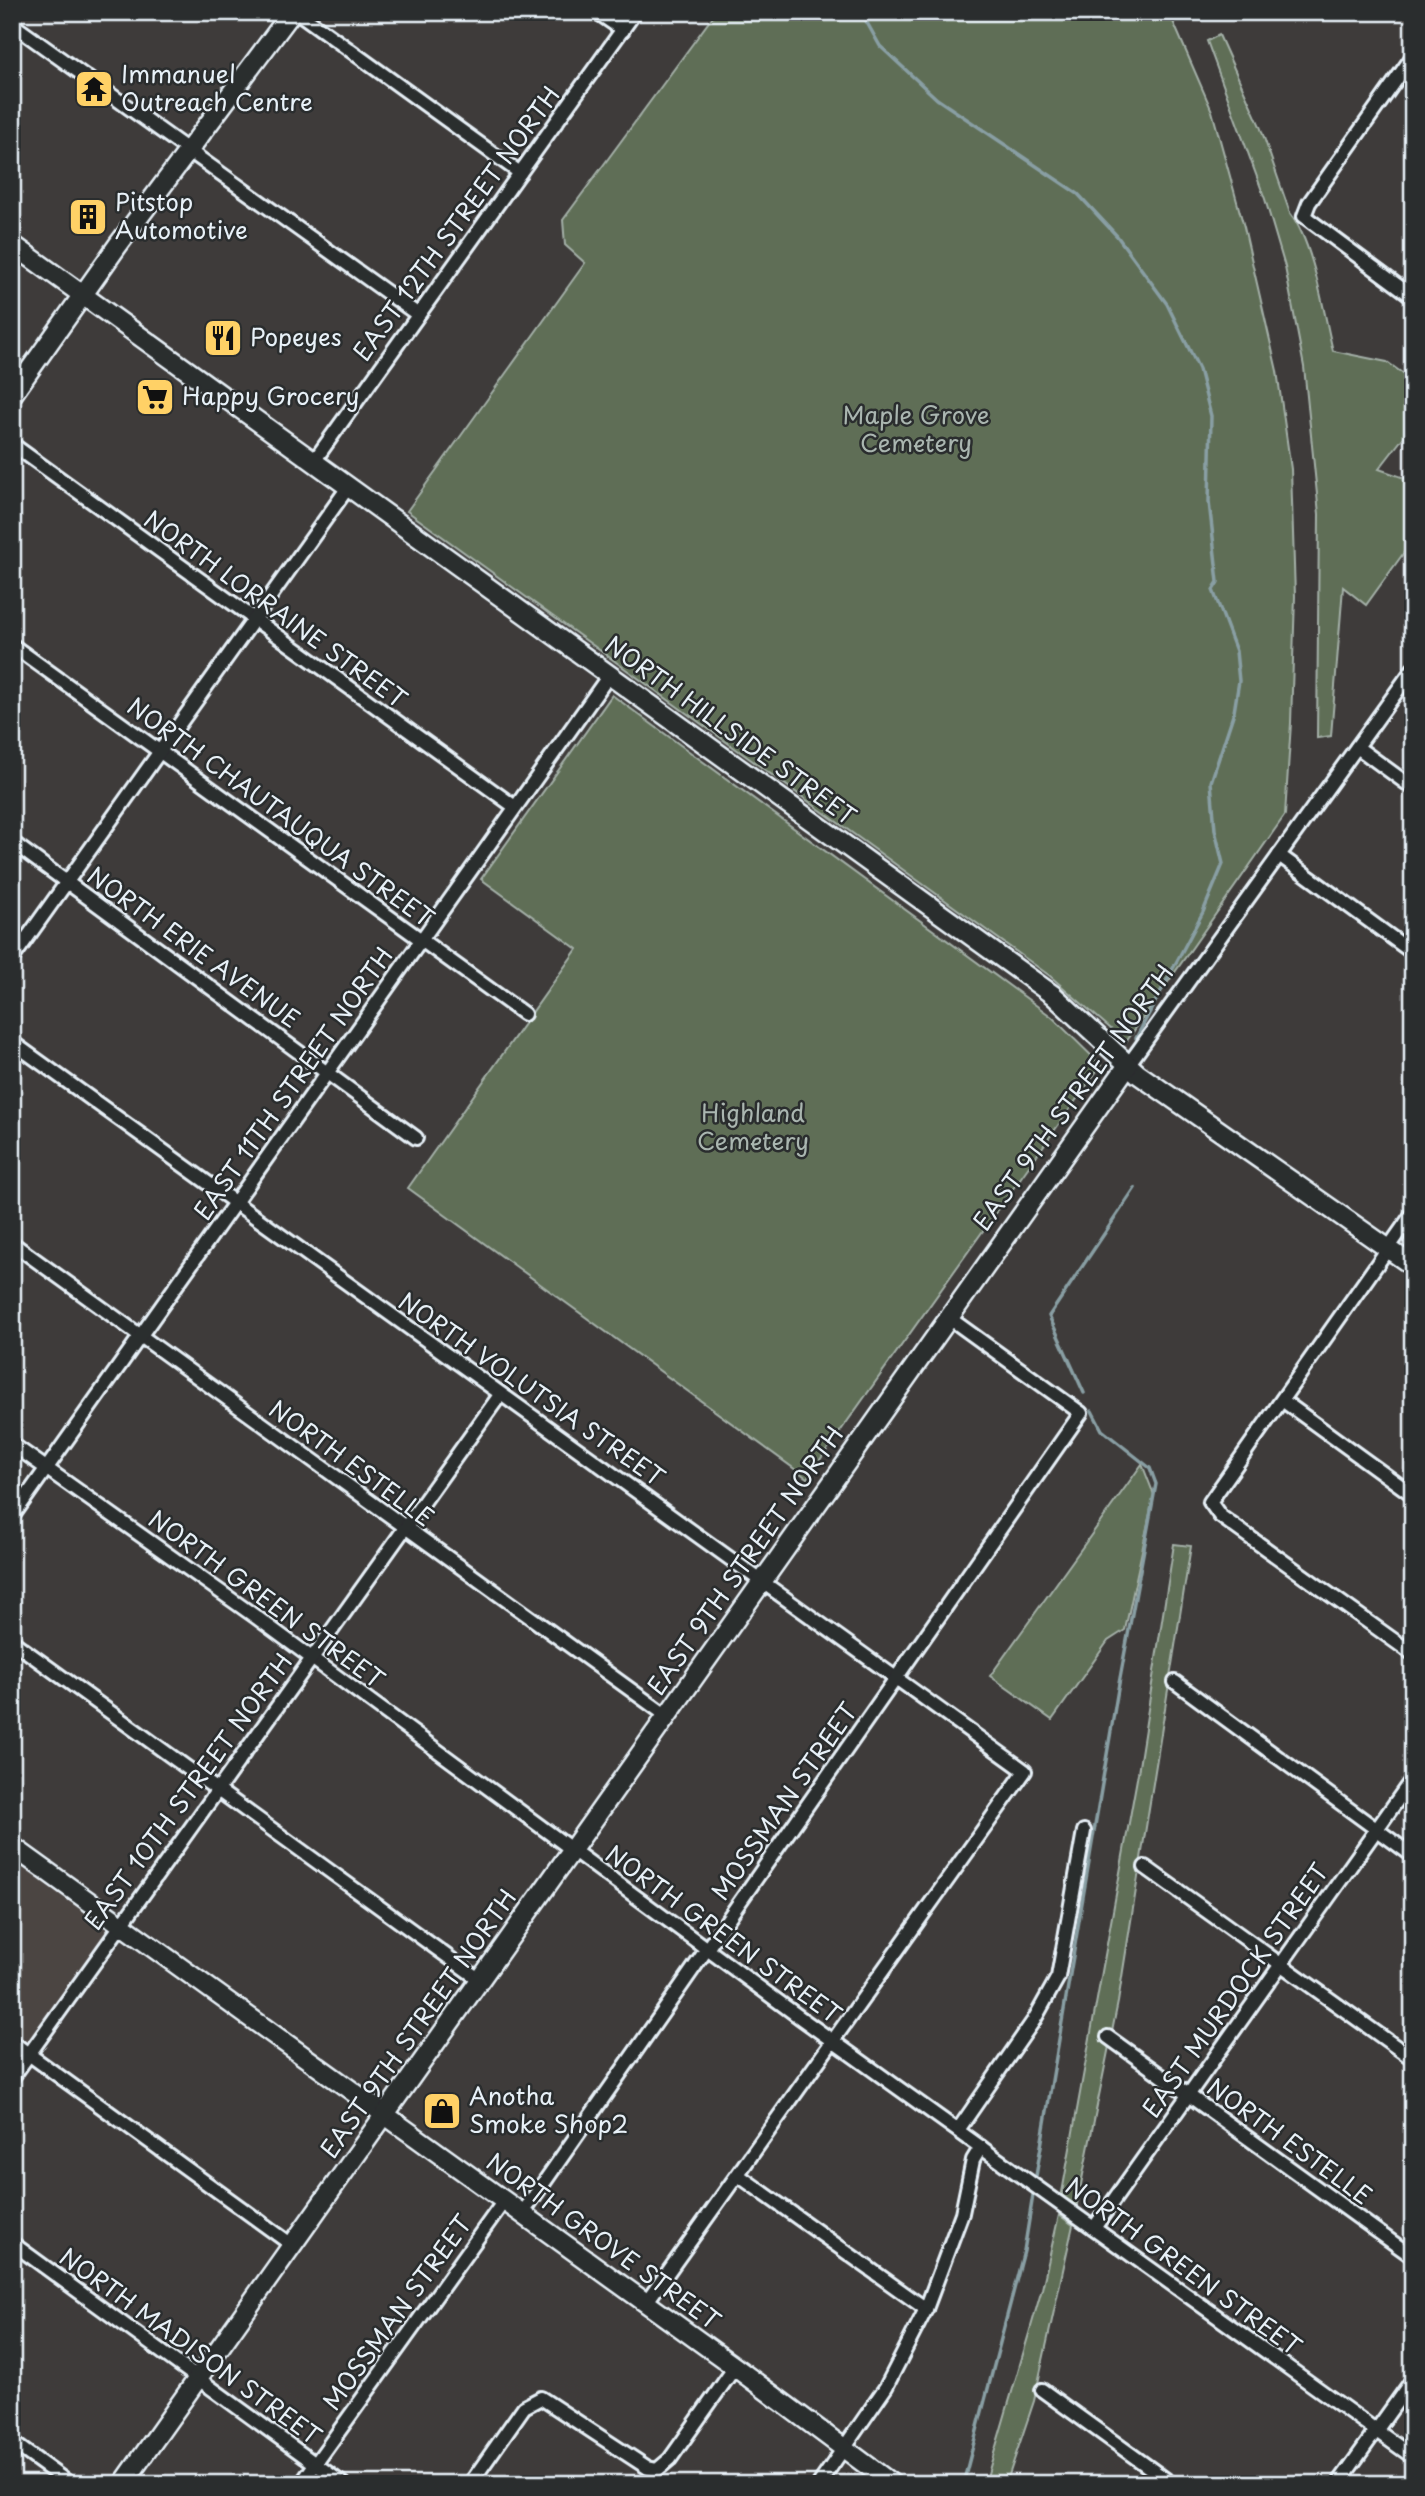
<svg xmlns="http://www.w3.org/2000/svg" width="1425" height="2496" font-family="'Playpen Sans',sans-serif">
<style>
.built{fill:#4c4543}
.green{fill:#5f6e57;stroke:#a4b0a8;stroke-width:2}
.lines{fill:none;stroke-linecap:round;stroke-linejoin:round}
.stream{stroke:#899fa4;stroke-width:3.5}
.street-casing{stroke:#e8f1f8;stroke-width:18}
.secondary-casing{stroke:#e8f1f8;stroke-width:23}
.street{stroke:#2a2d2e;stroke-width:12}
.secondary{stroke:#2a2d2e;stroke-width:18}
.labels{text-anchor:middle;stroke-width:5;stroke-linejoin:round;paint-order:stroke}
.poi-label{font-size:24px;fill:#e8f1f8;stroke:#2a2d2e;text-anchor:start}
.street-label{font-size:24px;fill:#e8f1f8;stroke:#2a2d2e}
.park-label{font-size:24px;fill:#aab6b0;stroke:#2a2d2e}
</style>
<rect width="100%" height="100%" fill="#3e3b3a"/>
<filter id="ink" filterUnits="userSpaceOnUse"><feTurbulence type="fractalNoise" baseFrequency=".0143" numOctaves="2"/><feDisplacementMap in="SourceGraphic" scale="14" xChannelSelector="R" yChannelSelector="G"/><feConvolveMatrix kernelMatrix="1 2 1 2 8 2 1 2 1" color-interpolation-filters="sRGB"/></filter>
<g filter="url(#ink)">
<path class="built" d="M12 1855 108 1927V1932L27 2044 12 2037Z"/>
<g class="green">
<path d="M716 12H1169L1212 111 1244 227 1277 371 1291 469 1295 596 1291 723 1285 815 1126 1042 1050 976 407 511 585 263 565 245 563 220Z"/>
<path d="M1219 35 1260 126 1290 213C1313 241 1324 314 1333 351L1387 362 1413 381V425L1379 469 1413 481V540L1366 605 1343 587 1331 736 1317 738 1319 514 1304 367 1285 267 1265 199 1207 41Z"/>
<path d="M612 695 1052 1017 1101 1065 807 1478 408 1188 577 949 481 879Z"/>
<path d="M1142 1464 1154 1495 1125 1630 1108 1641 1052 1720 990 1676Z"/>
<path d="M1174 1544 1191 1546 1118 2002 1076 2209 1061 2198 1138 1773Z"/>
<path d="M1059 2215 1073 2225 1034 2401 1006 2484H985L1042 2289Z"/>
</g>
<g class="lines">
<g class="stream">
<path d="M861 12 880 46 937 99 1078 194 1117 236 1167 304 1199 369 1211 416 1209 502 1218 582 1213 590 1236 651 1239 681 1234 712 1211 782 1215 830 1223 864 1203 912 1136 1038"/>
<path d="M1084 1393 1049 1316 1135 1188"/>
<path d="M1036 2176 1118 1689 1156 1484 1150 1468 1102 1430 1092 1411"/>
<path d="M963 2484 1024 2251 1033 2195"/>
</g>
<g class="street-casing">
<g id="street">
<path d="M297 12 520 173"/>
<path d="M597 12 623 30"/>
<path d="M12 24 417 314"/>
<path d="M1413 56 1309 203 1304 216 1413 297"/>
<path d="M12 444 515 807"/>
<path d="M314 461 635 12"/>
<path d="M12 645 524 1014"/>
<path d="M1357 747 1413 788"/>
<path d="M12 842 416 1138"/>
<path d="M1279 855 1413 953"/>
<path d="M12 959 349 486"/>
<path d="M12 1042 1025 1771 646 2303"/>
<path d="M1128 1065 1413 669"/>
<path d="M1413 1213 1210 1502 1220 1516 1413 1654"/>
<path d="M12 1243 667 1716"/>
<path d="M1282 1400 1413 1495"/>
<path d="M12 1444 256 1617 802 2019 1413 2457"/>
<path d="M12 1517 610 674"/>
<path d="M12 1641 480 1980"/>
<path d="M1175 1682 1413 1856"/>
<path d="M1145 1867 1413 2059"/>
<path d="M1108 2037 1413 2257"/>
<path d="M12 2042 292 2245"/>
<path d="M12 2078 500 1395"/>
<path d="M958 2130 1034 2020 1058 1977 1084 1831"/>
<path d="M738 2175 926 2309"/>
<path d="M522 2214 1081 1413 948 1317"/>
<path d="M1094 2228 1413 1778"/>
<path d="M12 2243 343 2484"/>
<path d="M1042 2390 1172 2484"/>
<path d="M12 2442 70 2484"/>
<path d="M301 2484 504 2201"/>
<path d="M470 2484 524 2407 541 2398 648 2468 657 2470 670 2459 735 2367"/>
<path d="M819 2484 886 2387 926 2309 962 2213 973 2160 981 2147"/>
<path d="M1338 2484 1413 2379"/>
</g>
</g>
<g class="secondary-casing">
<g id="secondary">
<path d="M12 244 1053 995 1138 1074 1413 1266"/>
<path d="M12 395 118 245 292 12"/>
<path d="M12 1846 735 2367 892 2484"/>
<path d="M123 2484 1128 1065"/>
</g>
</g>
<use href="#street" class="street"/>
<use href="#secondary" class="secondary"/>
</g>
</g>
<defs>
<g id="temple-square" transform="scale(2.0125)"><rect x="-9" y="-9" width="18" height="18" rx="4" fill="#ffd166" stroke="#2a2d2e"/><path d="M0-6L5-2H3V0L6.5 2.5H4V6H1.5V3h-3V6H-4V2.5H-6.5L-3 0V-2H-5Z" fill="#111"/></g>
<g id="building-square" transform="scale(2.0125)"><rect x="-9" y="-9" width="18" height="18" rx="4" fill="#ffd166" stroke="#2a2d2e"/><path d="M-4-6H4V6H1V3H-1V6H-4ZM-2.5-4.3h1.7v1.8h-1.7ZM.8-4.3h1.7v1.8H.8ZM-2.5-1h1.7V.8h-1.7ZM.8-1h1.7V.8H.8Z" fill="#111"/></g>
<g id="restaurant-square" transform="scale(2.0125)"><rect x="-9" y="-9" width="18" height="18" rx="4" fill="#ffd166" stroke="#2a2d2e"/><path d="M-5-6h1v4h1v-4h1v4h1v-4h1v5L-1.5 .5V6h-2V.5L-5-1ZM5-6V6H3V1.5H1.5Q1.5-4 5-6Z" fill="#111"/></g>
<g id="supermarket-square" transform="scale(2.0125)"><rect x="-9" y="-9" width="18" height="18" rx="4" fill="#ffd166" stroke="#2a2d2e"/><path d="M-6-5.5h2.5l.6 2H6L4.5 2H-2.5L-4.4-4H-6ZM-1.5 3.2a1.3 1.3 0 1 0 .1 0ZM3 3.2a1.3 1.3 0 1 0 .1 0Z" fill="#111"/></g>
<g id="shop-square" transform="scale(2.0125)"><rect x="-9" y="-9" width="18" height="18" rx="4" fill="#ffd166" stroke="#2a2d2e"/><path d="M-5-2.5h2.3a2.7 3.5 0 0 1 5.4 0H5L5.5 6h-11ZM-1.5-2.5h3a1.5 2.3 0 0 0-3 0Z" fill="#111"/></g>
</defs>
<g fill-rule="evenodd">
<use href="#temple-square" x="94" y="89"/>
<use href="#building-square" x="88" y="217"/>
<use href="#restaurant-square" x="223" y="338"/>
<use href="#supermarket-square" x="155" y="397"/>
<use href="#shop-square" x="442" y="2111"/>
</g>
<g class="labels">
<g class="poi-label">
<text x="121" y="83">Immanuel<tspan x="121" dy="28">Outreach Centre</tspan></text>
<text x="115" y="211">Pitstop<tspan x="115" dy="28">Automotive</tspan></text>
<text x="250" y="346">Popeyes</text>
<text x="182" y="405">Happy Grocery</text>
<text x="469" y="2105">Anotha<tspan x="469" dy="28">Smoke Shop2</tspan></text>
</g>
<g class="street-label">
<text transform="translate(457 224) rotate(-54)" y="8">EAST 12TH STREET NORTH</text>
<text transform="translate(275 610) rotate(36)" y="8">NORTH LORRAINE STREET</text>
<text transform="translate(730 731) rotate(36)" y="8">NORTH HILLSIDE STREET</text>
<text transform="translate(280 813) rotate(36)" y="8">NORTH CHAUTAUQUA STREET</text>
<text transform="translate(193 948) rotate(36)" y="8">NORTH ERIE AVENUE</text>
<text transform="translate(294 1084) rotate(-55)" y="8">EAST 11TH STREET NORTH</text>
<text transform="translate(1074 1098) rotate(-54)" y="8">EAST 9TH STREET NORTH</text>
<text transform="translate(531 1390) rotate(35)" y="8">NORTH VOLUTSIA STREET</text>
<text transform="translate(351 1464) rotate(36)" y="8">NORTH ESTELLE</text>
<text transform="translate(746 1561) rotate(-55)" y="8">EAST 9TH STREET NORTH</text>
<text transform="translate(266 1600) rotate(36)" y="8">NORTH GREEN STREET</text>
<text transform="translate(189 1792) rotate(-54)" y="8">EAST 10TH STREET NORTH</text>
<text transform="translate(785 1802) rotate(-55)" y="8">MOSSMAN STREET</text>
<text transform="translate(723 1935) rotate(36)" y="8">NORTH GREEN STREET</text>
<text transform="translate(1236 1991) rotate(-55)" y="8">EAST MURDOCK STREET</text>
<text transform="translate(419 2024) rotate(-55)" y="8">EAST 9TH STREET NORTH</text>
<text transform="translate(1289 2142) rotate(36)" y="8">NORTH ESTELLE</text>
<text transform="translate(603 2242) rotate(36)" y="8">NORTH GROVE STREET</text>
<text transform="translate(1183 2267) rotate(36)" y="8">NORTH GREEN STREET</text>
<text transform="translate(398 2313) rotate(-54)" y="8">MOSSMAN STREET</text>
<text transform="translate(190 2347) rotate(36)" y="8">NORTH MADISON STREET</text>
</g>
<g class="park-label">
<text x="916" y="424">Maple Grove<tspan x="916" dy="28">Cemetery</tspan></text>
<text x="753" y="1122">Highland<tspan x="753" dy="28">Cemetery</tspan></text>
</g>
</g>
<rect width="1425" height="2496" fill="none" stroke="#2a2d2e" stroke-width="42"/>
<rect x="21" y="21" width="1383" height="2454" fill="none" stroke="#e8f1f8" stroke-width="2.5" filter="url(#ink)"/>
</svg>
